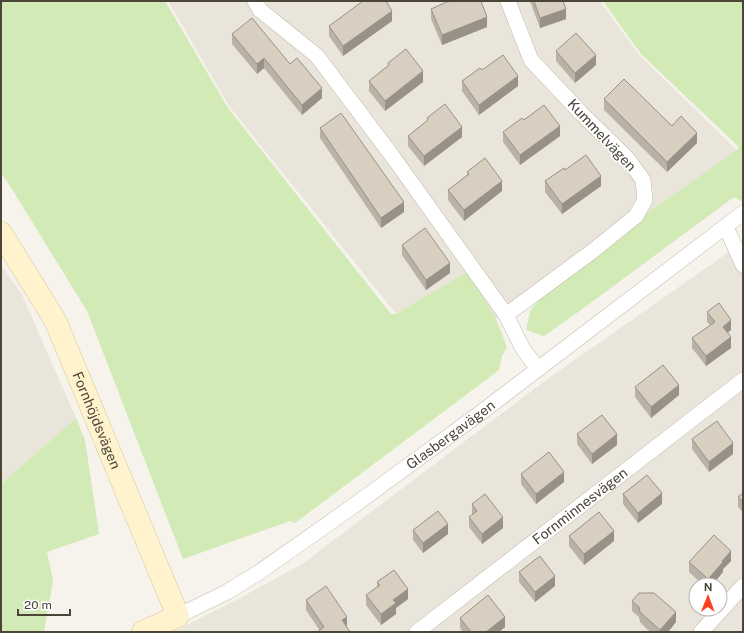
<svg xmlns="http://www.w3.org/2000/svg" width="744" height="633" font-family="'Public Sans',sans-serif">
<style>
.residential{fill:#eae5da;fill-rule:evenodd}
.green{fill:#d2eab5}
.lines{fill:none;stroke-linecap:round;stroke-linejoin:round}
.street-casing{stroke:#c2bbae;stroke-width:16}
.secondary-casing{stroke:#d6c79b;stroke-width:23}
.street{stroke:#fff;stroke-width:15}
.secondary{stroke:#fff3cd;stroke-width:22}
.wall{fill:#bab2a6}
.shaded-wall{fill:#979187}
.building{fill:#d8cfc1;stroke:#979187}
.labels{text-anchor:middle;stroke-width:3.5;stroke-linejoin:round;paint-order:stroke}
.street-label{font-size:14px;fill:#4b4439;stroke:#fff}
</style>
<rect width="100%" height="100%" fill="#f6f3ec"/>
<g class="residential">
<path d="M168 1H600L639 55 737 150 496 319 468 271 396 314 229 106Z"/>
<path d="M743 242V632H173L242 597 302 564 549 378ZM696 585H720V609H696Z"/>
<path d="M1 265 22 295 76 418 1 484Z"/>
</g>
<g class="green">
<path d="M1 1H165L228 108 391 314H396L468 271 496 319 507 347 502 356 499 370 295 523 290 521 183 559 87 311 7 181 1 174Z"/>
<path d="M603 1H743V199L741 201 734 197 581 310 544 336 526 330 531 309 548 291 544 285 737 150 739 147 641 54Z"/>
<path d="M76 418 85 440 99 534 47 552 53 581 44 632H1V484Z"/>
</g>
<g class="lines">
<g class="street-casing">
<g id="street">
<path d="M255 1 260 10 317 56 393 157 506 315 523 349 538 369"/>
<path d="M726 227 743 265"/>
<path d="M506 315 594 250 636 216 645 200 643 180 628 159 581 113 531 60 508 1"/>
<path id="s1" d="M178 616 227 592 258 573 356 504 479 414 743 213"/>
<path id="s2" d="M417 632 743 380"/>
<path d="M701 632 743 586"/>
</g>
</g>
<g class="secondary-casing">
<g id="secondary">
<path id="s3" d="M1 233 55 320 178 616 143 632"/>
</g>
</g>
<use href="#street" class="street"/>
<use href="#secondary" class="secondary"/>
</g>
<g class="wall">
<path d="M530 1H563L566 19 540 28Z"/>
<path d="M453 2 487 27 442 45 431 19V9Z"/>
<path d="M392 21 343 56 329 36V26Z"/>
<path d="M232 34 290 64 322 98 302 115 264 68 257 74 232 44Z"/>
<path d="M556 51 596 65 575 83 556 61Z"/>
<path d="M388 63 423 82 385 111 369 91V81L388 66Z"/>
<path d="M462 81 518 86 479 115 462 91Z"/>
<path d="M604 99 672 126 697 143 667 172 604 110Z"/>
<path d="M427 118 462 137 424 166 408 146V136L427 122Z"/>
<path d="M524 120 560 136 520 165 503 142V132Z"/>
<path d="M320 128 404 212 381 228 320 138Z"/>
<path d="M565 170 601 186 562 214 545 192V181Z"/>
<path d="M467 172 502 191 464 221 448 200V190L467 175Z"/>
<path d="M402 245 450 273 426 290 402 255Z"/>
<path d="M707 312 731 330 728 333 731 348 706 366 692 348V338L710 325 707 322Z"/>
<path d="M635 387 679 395 651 418 635 397Z"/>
<path d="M577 434 617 445 592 464 577 444Z"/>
<path d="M692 439 733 454 709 472 692 449Z"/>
<path d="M521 474 564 482 536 504 521 484Z"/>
<path d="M743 493V512L738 507V497Z"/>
<path d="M623 494 662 504 638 523 623 504Z"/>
<path d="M472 504 503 528 482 544 469 527V517L472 515Z"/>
<path d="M413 530 448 534 423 553 413 540Z"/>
<path d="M569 536 614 541 584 565 569 546Z"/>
<path d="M731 561 723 569V572L712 585H703L689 572V562Z"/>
<path d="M519 572 555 586 535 602 519 582Z"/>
<path d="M377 582 408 599 396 608V614L381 625 366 605V595L377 587Z"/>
<path d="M306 600 347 627 320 631 306 610Z"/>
<path d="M632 601 676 622 668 632H650L640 622 639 617 632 611Z"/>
<path d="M460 618 505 627 499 632H463L460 628Z"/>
</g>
<g class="shaded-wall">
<path d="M566 9V19L540 28V18Z"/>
<path d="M392 11V21L343 56V46Z"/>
<path d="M487 17V27L442 45V35Z"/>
<path d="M596 55V65L575 83V73Z"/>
<path d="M264 58V68L257 74V64Z"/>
<path d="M423 71V82L385 111V101Z"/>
<path d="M518 76V86L479 115V105Z"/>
<path d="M322 88V98L302 115V105Z"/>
<path d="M560 126V136L520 165V155Z"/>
<path d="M462 127V137L424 166V156Z"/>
<path d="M697 133V143L667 172V162Z"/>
<path d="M601 176V186L562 214V204Z"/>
<path d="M502 181V191L464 221V210Z"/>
<path d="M404 202V212L381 228V218Z"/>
<path d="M450 263V273L426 290V280Z"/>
<path d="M731 320V330L723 337V327Z"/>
<path d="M731 337V348L706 366V356Z"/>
<path d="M679 385V395L651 418V407Z"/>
<path d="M617 434V445L592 464V454Z"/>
<path d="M733 443V454L709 472V462Z"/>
<path d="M564 472V482L536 504V494Z"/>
<path d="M662 493V504L638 523V513Z"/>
<path d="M503 517V528L482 544V534Z"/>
<path d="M448 524V534L423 553V543Z"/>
<path d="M614 531V541L584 565V554Z"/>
<path d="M731 551V561L723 569V572L712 585H708V579L722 561Z"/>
<path d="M555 576V586L535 602V592Z"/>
<path d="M408 589V599L396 608V614L381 625V614L393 600Z"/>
<path d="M676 612V622L668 632H660V630Z"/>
<path d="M347 617V627L342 620Z"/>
<path d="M505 617V627L499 632H486Z"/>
</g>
<g class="building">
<path d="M363 1H386L392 11 343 46 329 26Z"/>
<path d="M449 1H453V2L456 1H481L487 17 442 35 431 9Z"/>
<path d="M534 1H563L566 9 540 18Z"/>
<path d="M252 18 290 64 297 58 322 88 302 105 264 58 257 64 232 34Z"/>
<path d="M576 33 596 55 575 73 556 51Z"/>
<path d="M406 49 423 71 385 101 369 81 389 65 388 63Z"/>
<path d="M503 55 518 76 479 105 462 81 480 68 482 70Z"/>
<path d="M624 79 672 126 681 116 697 133 667 162 604 99Z"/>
<path d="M445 104 462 127 424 156 408 136 428 120 427 118Z"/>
<path d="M544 105 560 126 520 155 503 132 522 118 524 120Z"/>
<path d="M341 113 404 202 381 218 320 128Z"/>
<path d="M586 155 601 176 562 204 545 181 564 168 565 170Z"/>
<path d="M485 158 502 181 464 210 448 190 469 174 467 172Z"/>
<path d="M425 228 450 263 426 280 402 245Z"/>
<path d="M719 303 731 320 723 327 731 337 706 356 692 338 715 322 707 312Z"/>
<path d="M663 365 679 385 651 407 635 387Z"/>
<path d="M602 415 617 434 592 454 577 434Z"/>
<path d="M717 421 733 443 709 462 692 439Z"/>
<path d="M549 452 564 472 536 494 521 474Z"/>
<path d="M647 475 662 493 638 513 623 494Z"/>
<path d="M743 493V502L738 497Z"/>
<path d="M485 494 503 517 482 534 469 517 477 511 472 504Z"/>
<path d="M438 511 448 524 423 543 413 530Z"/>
<path d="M599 512 614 531 584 554 569 536Z"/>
<path d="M714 535 731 551 722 561 723 562 708 579 689 562Z"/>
<path d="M540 556 555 576 535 592 519 572Z"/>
<path d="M394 570 408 589 393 600 396 603 381 614 366 595 380 585 377 582Z"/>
<path d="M326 586 347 617 342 620 350 632H317L324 627 306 600Z"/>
<path d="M639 593H654L676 612 660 630 640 612 639 607 632 601Z"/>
<path d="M488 595 505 617 486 632H471L460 618Z"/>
</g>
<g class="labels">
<g class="street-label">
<text transform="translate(602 135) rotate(47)" y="5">Kummelvägen</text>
<text dy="5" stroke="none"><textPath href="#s3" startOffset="211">Fornhöjdsvägen</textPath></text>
<text dy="5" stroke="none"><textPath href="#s1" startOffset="328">Glasbergavägen</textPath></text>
<text dy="5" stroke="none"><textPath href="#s2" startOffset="206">Fornminnesvägen</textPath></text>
</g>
</g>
<rect width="744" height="633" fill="none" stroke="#4b4439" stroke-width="4"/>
<g transform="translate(708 597) rotate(1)"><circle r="19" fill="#ffffff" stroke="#b7b4b0"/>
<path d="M0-3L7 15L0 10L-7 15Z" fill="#fc3f1d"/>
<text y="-6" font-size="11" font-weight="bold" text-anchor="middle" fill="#4b4439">N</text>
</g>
<path d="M18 609v6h52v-6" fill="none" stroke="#4b4439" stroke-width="2"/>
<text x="24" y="609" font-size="12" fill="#4b4439" stroke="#ffffff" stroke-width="3" paint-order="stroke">20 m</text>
</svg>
